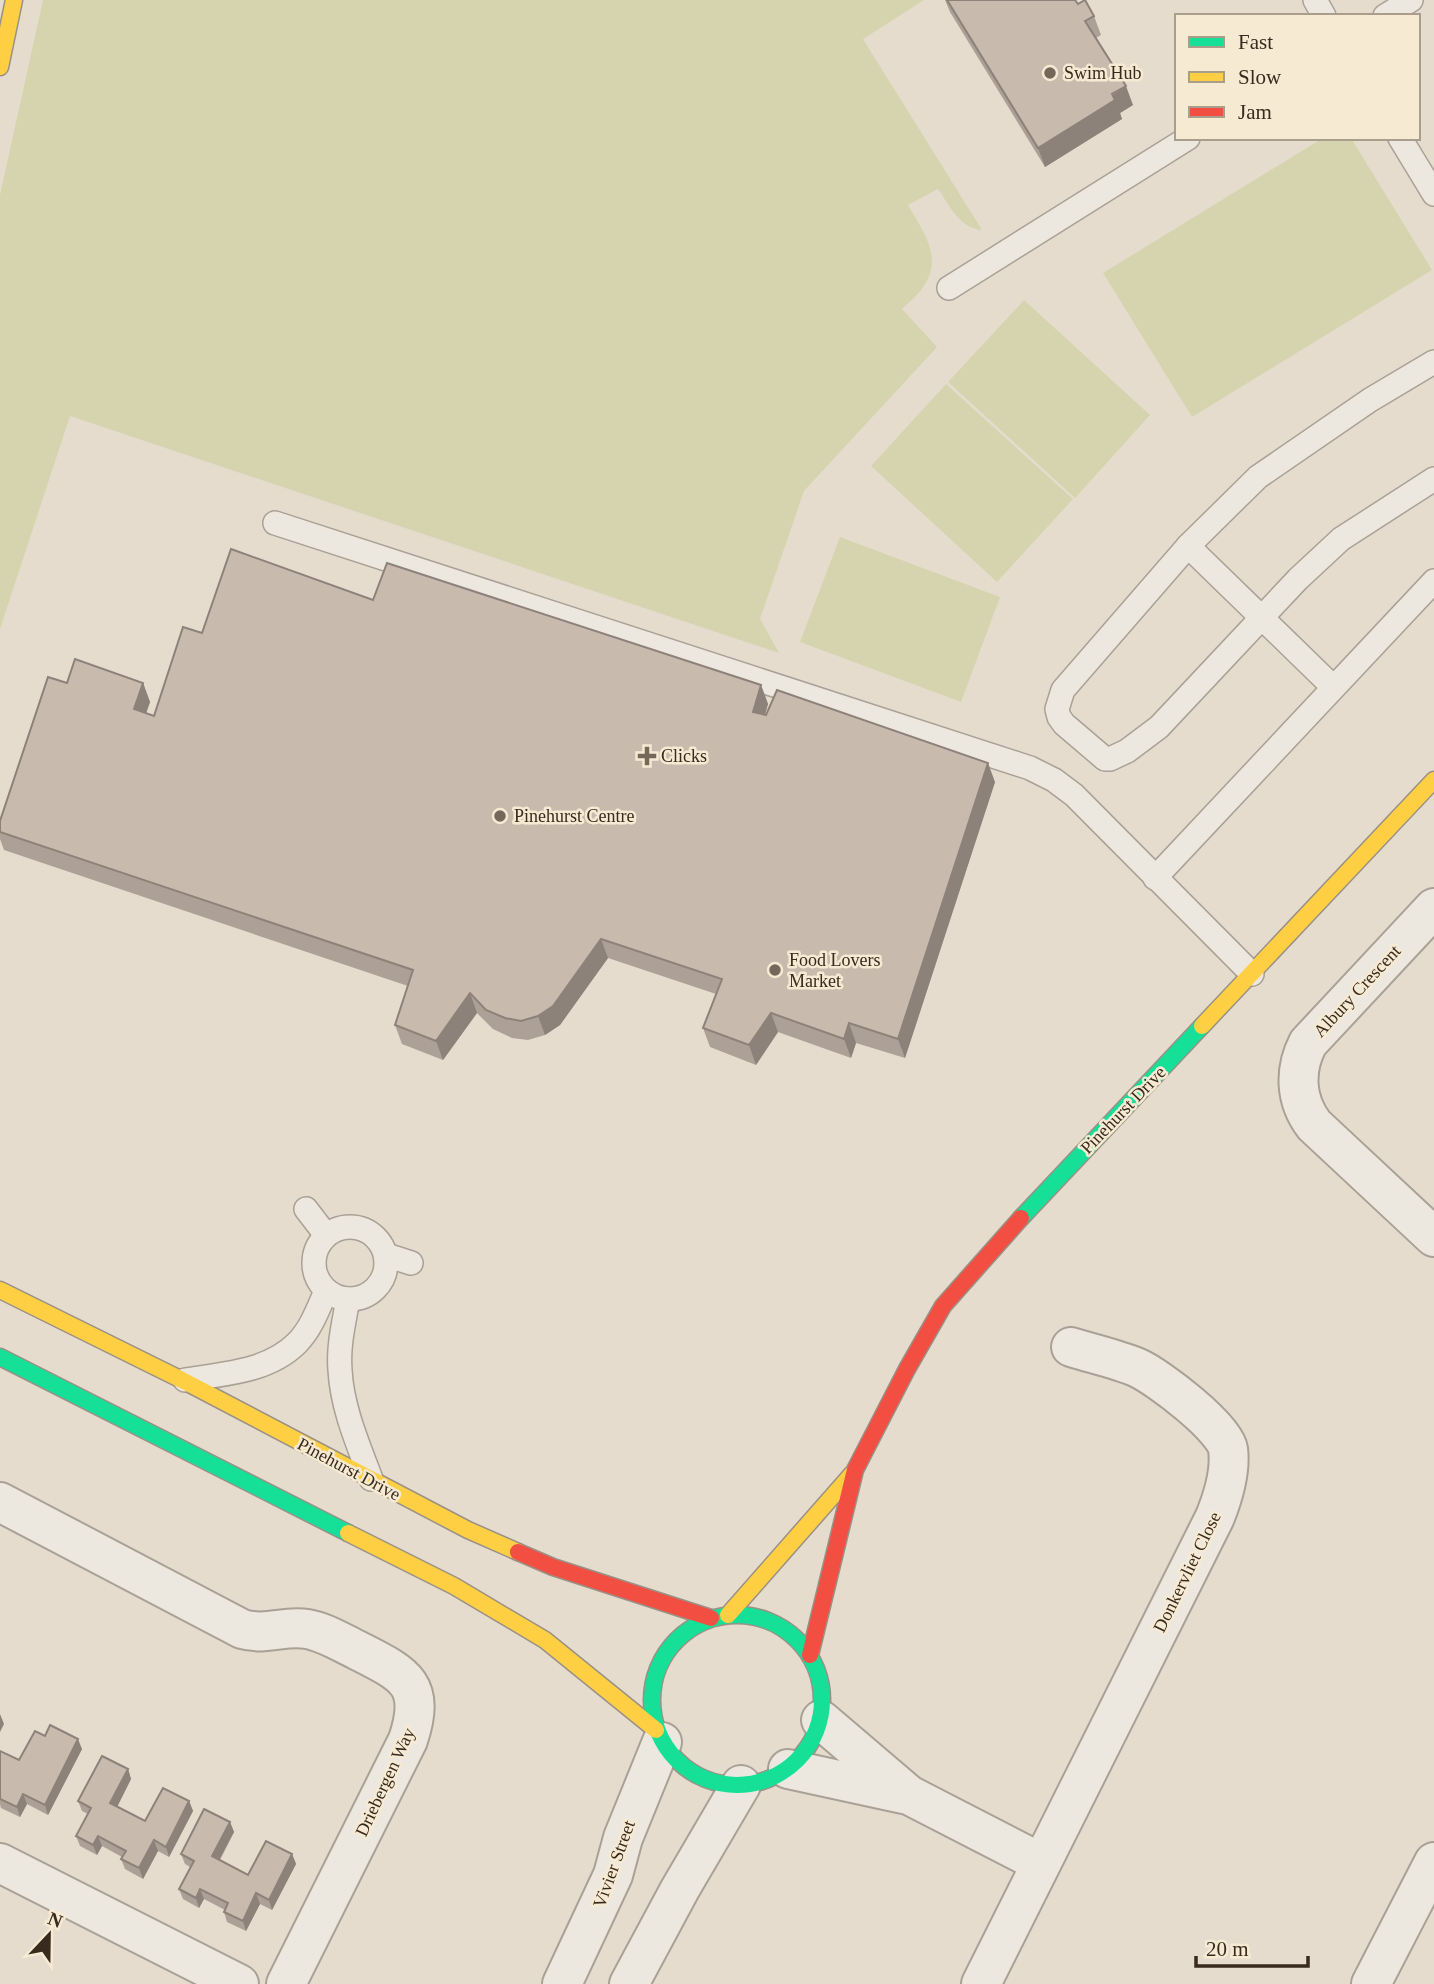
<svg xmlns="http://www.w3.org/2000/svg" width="1434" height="1984" font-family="Georgia,serif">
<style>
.green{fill:#d6d4af}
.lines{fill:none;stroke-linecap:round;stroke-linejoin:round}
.lane-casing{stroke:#aaa196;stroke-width:26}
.street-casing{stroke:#aaa196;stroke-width:42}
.fast-casing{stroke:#9a9186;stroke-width:19}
.slow-casing{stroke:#9a9186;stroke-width:19}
.jam-casing{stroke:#9a9186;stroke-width:19}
.lane{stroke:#ede8df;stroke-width:23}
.street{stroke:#ede8df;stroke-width:38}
.fast{stroke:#16e098;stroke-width:16}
.slow{stroke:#ffcf43;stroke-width:16}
.jam{stroke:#f24e42;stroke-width:16}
.wall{fill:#ada096}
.shaded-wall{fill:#8d827a}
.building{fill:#c9baae;stroke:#8d827a;stroke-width:2}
.poi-dot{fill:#75685b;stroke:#f6ead3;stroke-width:2.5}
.labels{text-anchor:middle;stroke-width:5;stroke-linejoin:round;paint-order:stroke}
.poi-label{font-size:18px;fill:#392a1e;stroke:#f6ead3;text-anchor:start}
.street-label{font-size:18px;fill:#392a1e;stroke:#f6ead3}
</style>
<rect width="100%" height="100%" fill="#e5dccd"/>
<g class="green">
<path d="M43 0H924L863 39 982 230C959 228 950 206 938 189L908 205C924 233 945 259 921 290 916 297 908 303 902 309L937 347 804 491 760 619 779 653 70 416 0 629V195Z"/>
<path d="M1323 138H1351L1432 270 1192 417 1103 273Z"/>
<path d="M1024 300 1150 415 1075 498 948 382Z"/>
<path d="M946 384 1073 499 997 582 871 466Z"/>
<path d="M840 537 1000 597 961 702 800 642Z"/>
</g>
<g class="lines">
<g class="lane-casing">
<g id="lane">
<path d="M1315 0 1324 16"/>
<path d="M1385 16 1411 0"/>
<path d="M1400 138 1434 194"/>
<path d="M949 288 1188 138"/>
<path d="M275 523 1030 768 1054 780 1074 795 1252 974"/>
<path d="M1188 546 1063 690 1057 709 1059 717 1064 724 1105 759H1110L1127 751 1159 727 1298 579 1341 539 1434 479"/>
<path d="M1333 687 1188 546 1258 477 1370 400 1434 362"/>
<path d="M1155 878 1434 581"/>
<path d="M306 1209 326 1235"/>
<circle cx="350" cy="1263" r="36"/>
<path d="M386 1255 411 1263"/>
<path d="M348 1299C344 1322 338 1346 340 1370 342 1408 358 1444 371 1479"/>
<path d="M185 1380C223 1374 268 1372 297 1343 311 1329 318 1309 326 1291"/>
</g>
</g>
<g class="street-casing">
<g id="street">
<path d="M1434 908 1308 1043C1294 1070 1295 1100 1314 1125L1434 1237"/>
<path d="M0 1502 242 1629C267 1636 284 1625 307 1629 325 1632 342 1643 357 1650 404 1674 427 1683 408 1740L286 1984"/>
<path d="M821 1720 909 1795 1041 1863"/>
<path d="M788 1769 903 1794"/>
<path d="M0 1863 239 1984"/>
<path d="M562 1984 613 1875 623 1838 662 1742"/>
<path d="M629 1984 680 1889 741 1785"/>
<path d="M981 1984 1215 1517C1223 1497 1231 1471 1228 1449 1225 1428 1158 1377 1138 1368 1117 1359 1093 1354 1071 1347"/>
<path d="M1371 1984 1434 1862"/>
</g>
</g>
<g class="fast-casing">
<g id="fast">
<path d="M1021 1218 1202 1026"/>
<path d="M0 1357 348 1533"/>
<circle cx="737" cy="1700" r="85"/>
</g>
</g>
<g class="slow-casing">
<g id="slow">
<path d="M0 67 14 0"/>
<path d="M1202 1026 1434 780"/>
<path d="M0 1290 182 1380 468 1530 518 1552"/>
<path d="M348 1533 454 1586 545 1640 656 1730"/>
<path d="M728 1615 852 1474"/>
</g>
</g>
<g class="jam-casing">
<g id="jam">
<path d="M518 1552 553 1567 711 1618"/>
<path d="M810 1655 855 1470 907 1369 943 1306 1021 1218"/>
</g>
</g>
<use href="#lane" class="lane"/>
<use href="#street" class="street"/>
<use href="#fast" class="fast"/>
<use href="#slow" class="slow"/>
<use href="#jam" class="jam"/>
</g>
<g class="wall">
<path d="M945 0H1075L1078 4 1094 16 1101 35 1096 38 1133 105 1120 113 1122 119 1045 167 950 12Z"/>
<path d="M373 600 761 685 768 704 765 715 995 782 905 1058 856 1043 851 1058 778 1032 756 1065 710 1047 703 1028 716 994 608 958 560 1025 545 1035 528 1040 512 1038 493 1029 477 1013 443 1060 402 1044 395 1025 408 986 4 850 0 839V821L67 683H143L150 702 146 713 154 716 202 633Z"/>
<path d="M45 1736 82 1749 48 1815 27 1804 20 1817 1 1808 0 1804V1751L19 1760Z"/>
<path d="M128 1769 131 1779 117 1807 145 1821 189 1801 193 1811 169 1857 158 1851 143 1879 125 1869 121 1859 122 1857 102 1846 97 1855 80 1846 76 1836 88 1814 82 1811 78 1801Z"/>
<path d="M230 1822 234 1832 220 1860 248 1875 292 1854 296 1864 272 1910 260 1904 246 1931 227 1922 224 1912 225 1910 204 1899 199 1908 183 1899 179 1889 190 1867 185 1864 181 1854Z"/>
</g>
<g class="shaded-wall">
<path d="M1126 86 1133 105 1120 113 1122 119 1045 167 1038 148Z"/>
<path d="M143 683 150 702 141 728 134 709Z"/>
<path d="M761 685 768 704 760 731 753 712Z"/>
<path d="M988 763 995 782 905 1058 898 1039Z"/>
<path d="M601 939 608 958 560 1025 545 1035 538 1016Z"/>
<path d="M470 993 477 1013 443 1060 436 1041Z"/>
<path d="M771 1013 778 1032 756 1065 749 1045Z"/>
<path d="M849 1023 856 1043 851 1058 844 1039Z"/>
<path d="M0 1715V1714L4 1724 0 1732Z"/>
<path d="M78 1739 82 1749 48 1815 45 1805Z"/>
<path d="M128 1769 131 1779 114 1813 110 1803Z"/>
<path d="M23 1794 27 1804 20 1817 17 1807Z"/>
<path d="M189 1801 193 1811 169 1857 166 1847Z"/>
<path d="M230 1822 234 1832 216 1866 212 1856Z"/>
<path d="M98 1836 102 1846 97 1855 93 1845Z"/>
<path d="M154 1840 158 1851 143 1879 139 1868Z"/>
<path d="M292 1854 296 1864 272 1910 269 1900Z"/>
<path d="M200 1889 204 1899 199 1908 196 1898Z"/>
<path d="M256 1893 260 1904 246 1931 243 1921Z"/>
</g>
<g class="building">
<path d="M947 0H1075L1078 4 1085 0 1094 16 1085 21 1126 86 1112 94 1115 100 1038 148Z"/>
<path d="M231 549 373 600 387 563 761 685 753 712 766 715 777 690 988 763 898 1039 849 1023 844 1039 771 1013 749 1045 703 1028 722 979 601 939 553 1006 538 1016 521 1021 505 1018 486 1010 470 993 436 1041 395 1025 413 970 0 832V821L48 677 67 683 75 659 143 683 134 709 154 716 183 627 202 633Z"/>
<path d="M50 1725 78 1739 45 1805 23 1794 17 1807 0 1799V1751L19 1760 35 1731 45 1736Z"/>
<path d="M102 1756 128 1769 110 1803 145 1821 163 1788 189 1801 166 1847 154 1840 139 1868 121 1859 126 1851 98 1836 93 1845 76 1836 91 1808 78 1801Z"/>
<path d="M204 1809 230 1822 212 1856 248 1875 266 1841 292 1854 269 1900 256 1893 243 1921 224 1912 228 1903 200 1889 196 1898 179 1889 194 1861 181 1854Z"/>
</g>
<g class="poi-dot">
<circle cx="1050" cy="73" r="7"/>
<path d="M643.5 745.5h7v7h7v7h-7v7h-7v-7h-7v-7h7z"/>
<circle cx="500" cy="816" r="7"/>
<circle cx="775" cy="970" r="7"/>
</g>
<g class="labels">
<g class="poi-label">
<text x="1064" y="79">Swim Hub</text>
<text x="661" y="762">Clicks</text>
<text x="514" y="822">Pinehurst Centre</text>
<text x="789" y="966">Food Lovers<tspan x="789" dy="21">Market</tspan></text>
</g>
<g class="street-label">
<text transform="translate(1357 991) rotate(-47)" y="6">Albury Crescent</text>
<text transform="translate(1123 1110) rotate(-46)" y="6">Pinehurst Drive</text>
<text transform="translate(349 1469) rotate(28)" y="6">Pinehurst Drive</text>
<text transform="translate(1187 1572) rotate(-64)" y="6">Donkervliet Close</text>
<text transform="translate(385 1782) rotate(-65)" y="6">Driebergen Way</text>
<text transform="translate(614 1864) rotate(-70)" y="6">Vivier Street</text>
</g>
</g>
<rect x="1175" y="14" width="245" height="126" fill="#f6ead3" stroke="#aa9d8b" stroke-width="2"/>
<rect x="1189" y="37" width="35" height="10" fill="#16e098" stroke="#aa9d8b" stroke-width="2"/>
<text x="1238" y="49" font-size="21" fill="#392a1e">Fast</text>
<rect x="1189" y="72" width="35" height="10" fill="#ffcf43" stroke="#aa9d8b" stroke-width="2"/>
<text x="1238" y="84" font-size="21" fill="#392a1e">Slow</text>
<rect x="1189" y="107" width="35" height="10" fill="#f24e42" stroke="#aa9d8b" stroke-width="2"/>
<text x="1238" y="119" font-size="21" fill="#392a1e">Jam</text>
<g transform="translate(49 1935) rotate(22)" stroke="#f6ead3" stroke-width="5" paint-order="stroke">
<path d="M0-5L12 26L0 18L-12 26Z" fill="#392a1e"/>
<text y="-10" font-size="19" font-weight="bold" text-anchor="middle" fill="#392a1e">N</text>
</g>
<path d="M1196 1956v10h112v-10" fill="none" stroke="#392a1e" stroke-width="3.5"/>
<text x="1206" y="1956" font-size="21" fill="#392a1e" stroke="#f6ead3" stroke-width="5" paint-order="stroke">20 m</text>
</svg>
